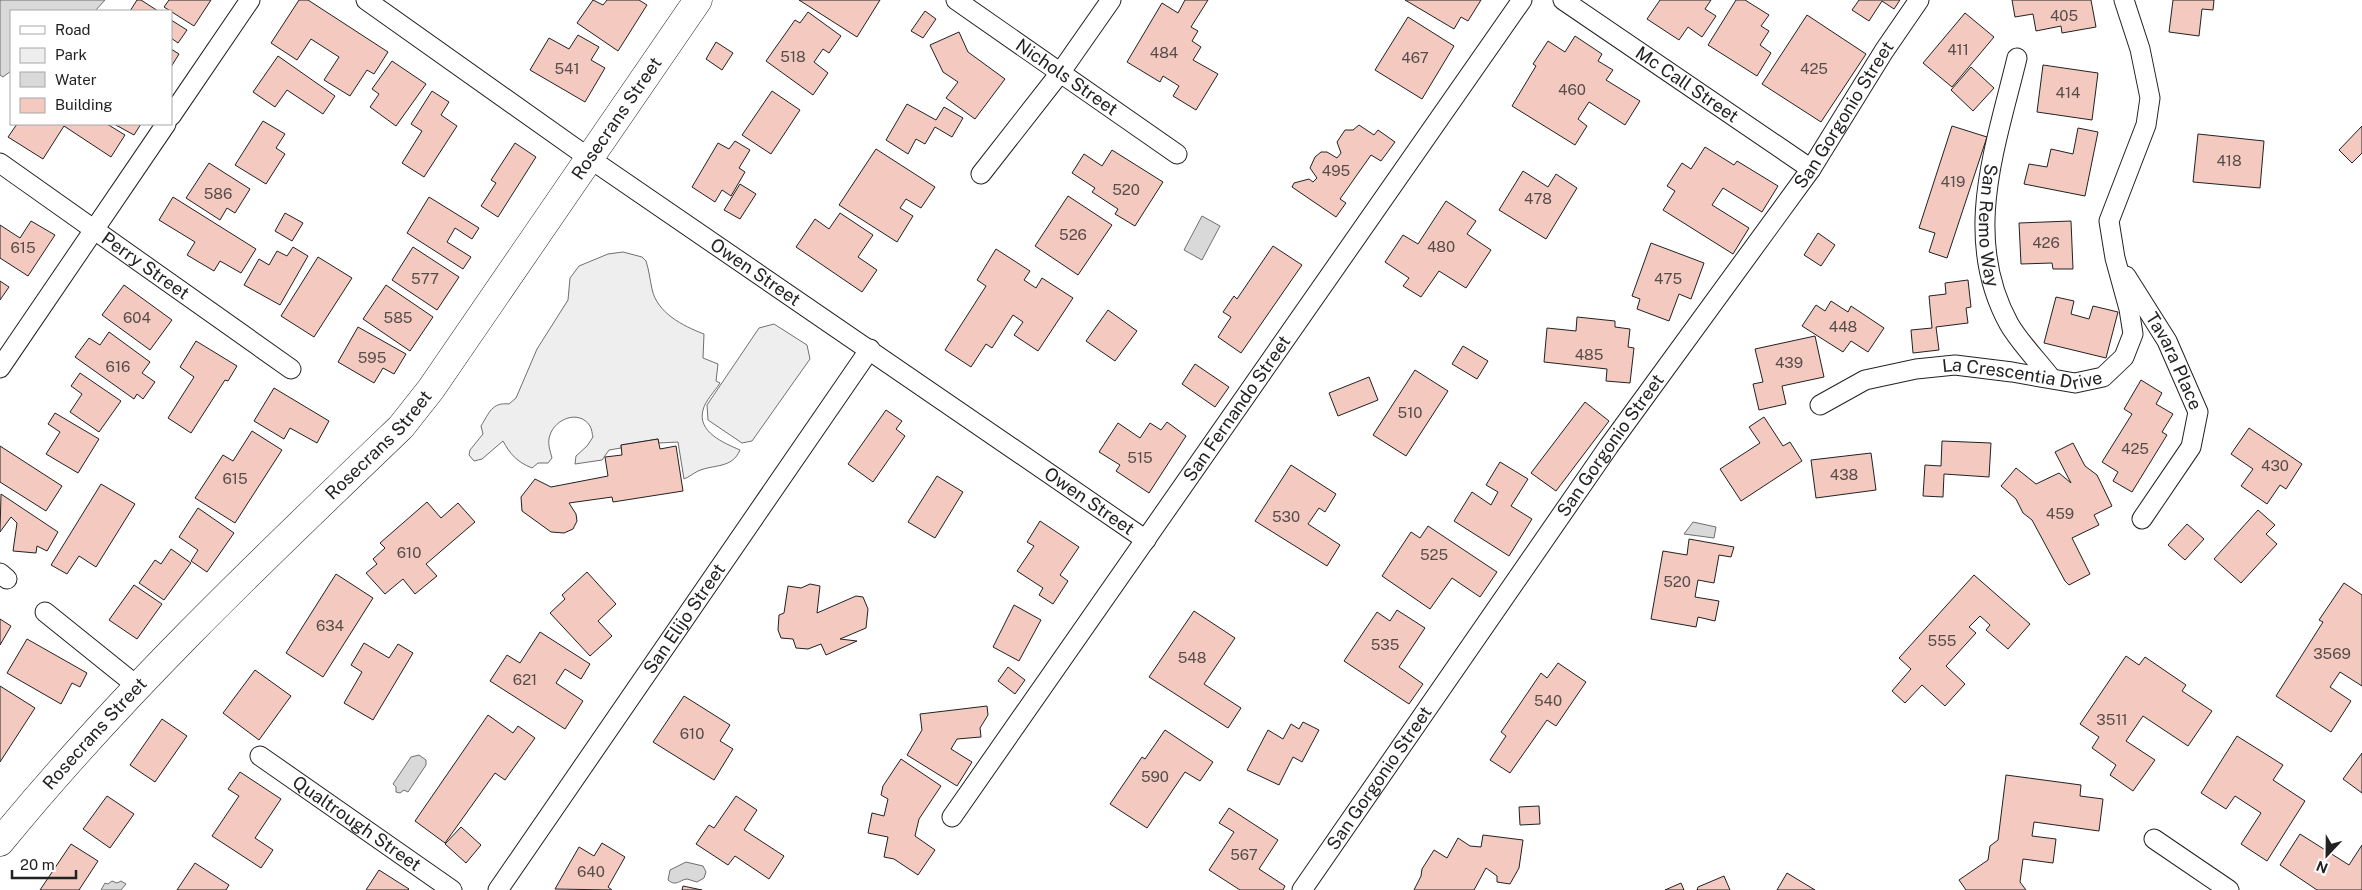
<svg xmlns="http://www.w3.org/2000/svg" width="2362" height="890" font-family="'Public Sans',sans-serif">
<style>
.green{fill:#eee;stroke:#6f6f6f}
.water{fill:#d9d9d9;stroke:#6f6f6f}
.building{fill:#f3c9c0;stroke:#222}
.lines{fill:none;stroke-linecap:round;stroke-linejoin:round}
.street-casing{stroke:#222;stroke-width:21}
.secondary-casing{stroke:#222;stroke-width:29}
.street{stroke:#fff;stroke-width:19}
.secondary{stroke:#fff;stroke-width:28}
.labels{text-anchor:middle;stroke-width:4;stroke-linejoin:round;paint-order:stroke}
.number-label{font-size:15px;fill:#564c4a}
.street-label{font-size:18px;fill:#222;stroke:#fff}
</style>
<rect width="100%" height="100%" fill="#fff"/>
<g class="green">
<path d="M623 252 642 257 646 261C649 270 650 280 652 289 657 313 683 326 704 334L703 358 718 364 716 381 720 383C715 391 705 401 703 410 697 432 724 443 740 450 732 469 714 464 698 471 694 473 689 477 684 479L678 442 659 443 658 439 621 445V448L609 450 602 460 575 464 576 456 587 446 593 437C592 434 592 429 590 426 579 409 555 419 550 435 547 443 550 450 552 458L548 463H538L532 468C517 462 510 454 503 441L482 459 474 461 469 455 470 450 483 434 481 426C489 413 492 402 509 404L516 398 537 349 568 300 570 278 579 266 608 254Z"/>
<path d="M774 324 807 345 810 359 752 441 742 443 708 420 707 405 759 328Z"/>
</g>
<g class="water">
<path d="M0 0H105L95 11H11V71L3 77 0 75Z"/>
<path d="M1202 216 1220 226 1202 260 1184 250Z"/>
<path d="M1693 522 1716 527 1714 538 1684 534Z"/>
<path d="M419 755 426 760V765L408 792 404 790 400 793 396 792V787L393 784 411 757Z"/>
<path d="M686 862 703 866 706 872 704 878 697 882 687 879C679 880 676 887 668 880L670 870Z"/>
<path d="M112 881 117 883 121 881 126 884 121 890H101L105 883 108 884Z"/>
</g>
<g class="building">
<path d="M137 0H141L158 11H130Z"/>
<path d="M169 0H211L194 26 164 7Z"/>
<path d="M299 0H308L388 52 374 74 367 70 350 96 324 80 339 57 311 39 297 60 271 43Z"/>
<path d="M593 0 603 5 607 0H639L647 5 618 51 577 23Z"/>
<path d="M799 0H880L857 37Z"/>
<path d="M1185 0H1208L1191 27 1198 31 1192 41 1201 47 1193 60 1218 74 1196 110 1173 96 1179 86 1163 76 1160 82 1127 62 1162 3 1178 13Z"/>
<path d="M1405 0H1481L1468 21 1461 17 1454 29Z"/>
<path d="M1660 0H1711L1705 9 1716 16 1702 37 1688 27 1679 40 1647 19Z"/>
<path d="M1736 0H1745L1769 15 1761 26 1769 31 1760 45 1771 53 1757 76 1708 45Z"/>
<path d="M1859 0H1900L1894 9 1882 1 1869 21 1852 10Z"/>
<path d="M2012 0H2091L2096 27 2062 33 2061 26 2036 31 2033 14 2015 17Z"/>
<path d="M2173 0H2214L2213 10 2202 9 2199 36 2169 32Z"/>
<path d="M925 11 936 19 923 38 911 31Z"/>
<path d="M808 12 841 36 829 53 823 49 814 62 828 73 813 95 766 61 795 20 800 23Z"/>
<path d="M1965 13 1994 37 1952 87 1923 63Z"/>
<path d="M1807 15 1866 54 1821 122 1762 84Z"/>
<path d="M1408 17 1454 46 1422 99 1375 70Z"/>
<path d="M171 20 187 30 178 43 171 38Z"/>
<path d="M959 32 968 52 1005 79 975 119 946 98 958 82 943 72 930 45Z"/>
<path d="M578 35 599 47 591 60 605 68 585 102 530 70 549 38 569 49Z"/>
<path d="M1575 36 1602 54 1598 61 1613 70 1606 80 1640 101 1625 125 1589 102 1578 119 1587 126 1575 145 1512 106 1536 66 1533 64 1548 41 1565 52Z"/>
<path d="M716 42 733 53 722 70 706 59Z"/>
<path d="M171 49 179 54 171 67Z"/>
<path d="M278 56 335 96 323 114 287 90 275 107 253 92Z"/>
<path d="M392 61 426 84 396 126 370 107 379 94 372 89Z"/>
<path d="M2043 65 2098 73 2092 120 2037 112Z"/>
<path d="M1971 67 1994 88 1973 111 1951 90Z"/>
<path d="M432 91 449 102 441 115 457 126 424 177 402 163 422 131 411 124Z"/>
<path d="M772 91 800 110 771 154 742 135Z"/>
<path d="M907 104 936 120 944 107 963 118 952 137 935 127 925 144 916 139 908 154 886 140Z"/>
<path d="M263 121 285 134 276 148 285 154 266 184 235 165Z"/>
<path d="M17 124H107L125 135 111 157 64 126 43 159 8 137Z"/>
<path d="M114 124H141L134 135Z"/>
<path d="M1359 125 1374 135 1378 130 1395 142 1381 161 1371 155 1340 199 1346 203 1336 217 1292 187 1294 183 1309 179 1313 182 1317 178 1310 168 1315 157 1321 152H1327L1337 158 1341 153 1337 142 1345 130H1353Z"/>
<path d="M1952 126 1987 137 1947 258 1929 252 1935 233 1919 228Z"/>
<path d="M2362 126V153L2352 163 2339 150Z"/>
<path d="M2078 128 2098 132 2085 196 2024 184 2029 164 2047 167 2051 149 2073 154Z"/>
<path d="M2198 134 2264 141 2260 188 2193 182Z"/>
<path d="M735 141 750 150 739 168 745 172 731 196 722 190 715 202 692 187 718 143 729 149Z"/>
<path d="M515 143 536 157 498 217 481 206 496 183 491 180Z"/>
<path d="M1705 147 1734 165 1737 161 1778 186 1762 212 1723 188 1712 205 1749 228 1733 254 1663 210 1675 191 1667 186 1682 163 1691 169Z"/>
<path d="M876 149 935 187 921 208 906 199 900 208 913 216 897 242 839 205Z"/>
<path d="M1112 150 1163 182 1135 226 1115 214 1118 209 1092 192 1095 188 1072 173 1084 154 1102 166Z"/>
<path d="M209 163 250 189 235 213 227 208 220 220 186 198Z"/>
<path d="M1523 171 1548 187 1556 174 1577 188 1546 239 1499 210Z"/>
<path d="M740 184 756 194 740 219 724 210Z"/>
<path d="M1068 196 1112 225 1078 275 1035 246Z"/>
<path d="M173 197 256 249 241 273 220 261 214 271 187 255 195 242 159 220Z"/>
<path d="M429 197 479 228 472 239 455 228 447 242 471 257 463 269 407 233Z"/>
<path d="M1446 201 1476 221 1467 234 1491 250 1466 288 1439 271 1421 297 1403 286 1409 278 1385 262 1403 235 1418 244Z"/>
<path d="M285 213 303 223 292 241 275 231Z"/>
<path d="M840 213 873 235 858 257 877 270 862 292 796 247 815 219 829 229Z"/>
<path d="M31 221 55 235 28 276 0 258V225L20 238Z"/>
<path d="M2071 221 2073 269H2053L2052 263 2021 264 2019 223Z"/>
<path d="M1818 233 1835 245 1821 266 1804 255Z"/>
<path d="M1651 243 1704 263 1691 299 1679 294 1669 321 1637 309 1640 299 1632 296Z"/>
<path d="M1273 246 1302 265 1241 353 1218 337 1231 317 1223 312 1234 296 1237 299Z"/>
<path d="M293 247 308 256 280 305 244 285 259 259 269 265 277 251 287 256Z"/>
<path d="M413 247 459 277 437 310 392 280Z"/>
<path d="M996 249 1030 271 1024 280 1036 288 1042 278 1073 298 1038 351 1014 335 1023 322 1013 315 992 348 986 344 971 367 945 350 986 286 977 280Z"/>
<path d="M318 257 352 278 314 337 281 316Z"/>
<path d="M1968 280 1971 307 1966 308 1968 323 1936 327 1939 350 1913 353 1911 330 1932 328 1929 296 1946 294 1945 283Z"/>
<path d="M0 281 9 287 0 300Z"/>
<path d="M124 285 172 320 150 350 102 315Z"/>
<path d="M386 285 433 317 410 351 363 319Z"/>
<path d="M2056 297 2074 301 2071 314 2089 319 2093 306 2118 312 2106 358 2044 343Z"/>
<path d="M1831 301 1848 312 1851 306 1884 328 1868 352 1851 341 1843 352 1802 326 1816 305 1825 311Z"/>
<path d="M1108 310 1137 331 1115 361 1086 341Z"/>
<path d="M1577 317 1615 321V327L1630 329 1628 347 1634 348 1630 383 1606 381 1607 369 1544 362 1547 328 1576 331Z"/>
<path d="M358 327 406 354 394 374 383 368 374 383 338 362Z"/>
<path d="M109 332 150 362 142 373 155 382 143 399 137 394 134 399 75 357 89 338 100 345Z"/>
<path d="M1815 336 1824 377 1782 386 1786 404 1759 410 1753 384 1763 382 1755 349Z"/>
<path d="M196 341 237 366 228 381 225 380 191 433 168 418 194 377 180 367Z"/>
<path d="M1463 346 1488 361 1477 379 1452 364Z"/>
<path d="M1195 364 1229 387 1215 407 1182 384Z"/>
<path d="M1415 370 1448 391 1406 456 1373 435Z"/>
<path d="M80 373 121 401 99 432 70 412 82 394 71 386Z"/>
<path d="M1369 377 1378 400 1338 416 1329 393Z"/>
<path d="M2141 380 2162 393 2156 404 2173 414 2162 432 2167 435 2132 492 2113 481 2118 472 2102 462 2132 414 2124 409Z"/>
<path d="M274 388 329 421 317 443 290 428 284 439 254 421Z"/>
<path d="M1585 402 1609 421 1556 491 1531 473Z"/>
<path d="M886 410 902 421 896 429 905 436 873 482 848 464Z"/>
<path d="M55 413 99 439 78 473 46 454 60 432 48 424Z"/>
<path d="M1764 417 1783 446 1790 442 1802 461 1741 501 1720 469 1760 443 1749 427Z"/>
<path d="M1167 422 1186 436 1149 493 1116 471 1120 465 1099 452 1118 423 1140 438 1150 423 1161 430Z"/>
<path d="M2249 428 2302 464 2286 489 2280 485 2267 504 2241 486 2253 469 2231 454Z"/>
<path d="M252 431 282 450 235 523 195 498 223 455 233 461Z"/>
<path d="M658 439 660 449 676 446 683 491 613 502 612 497 569 503 576 514 577 521 573 529 564 533 551 532 522 511 521 497 535 479 551 487 608 476 605 457 622 455 621 445Z"/>
<path d="M1942 441 1991 443 1989 477 1944 474 1943 497 1923 496 1925 465 1941 466Z"/>
<path d="M2073 443 2085 466 2097 475 2112 506 2094 515 2099 525 2072 538 2090 574 2069 585 2065 581 2032 520 2023 513 2016 499 2001 486 2016 468 2036 484 2059 473 2071 483 2055 452Z"/>
<path d="M0 446 62 486 46 511 0 482Z"/>
<path d="M1871 453 1876 490 1816 498 1811 460Z"/>
<path d="M1500 462 1528 479 1511 506 1532 519 1509 556 1454 521 1472 492 1491 505 1498 492 1486 485Z"/>
<path d="M1291 465 1336 494 1325 512 1319 508 1308 524 1340 545 1327 566 1255 521Z"/>
<path d="M937 476 963 492 935 538 908 522Z"/>
<path d="M101 484 135 504 96 567 79 556 67 574 51 565Z"/>
<path d="M1 494 58 532 47 551 37 546 36 553 13 551 17 523 11 517 0 532Z"/>
<path d="M427 502 441 518 458 503 475 522 426 564 437 576 415 594 403 579 385 594 366 573 377 564 373 559 385 548 380 543Z"/>
<path d="M198 508 234 533 207 572 191 561 198 550 179 537Z"/>
<path d="M2258 510 2275 525 2266 534 2277 544 2241 583 2214 559Z"/>
<path d="M1040 521 1079 547 1060 575 1068 581 1053 604 1039 595 1043 588 1017 571 1034 546 1027 542Z"/>
<path d="M2187 524 2204 539 2185 560 2168 545Z"/>
<path d="M1428 526 1497 572 1480 597 1452 578 1430 609 1382 576 1411 532 1420 538Z"/>
<path d="M1689 539 1734 547 1731 557 1719 555 1714 583 1698 580 1695 597 1719 601 1715 621 1698 617 1696 627 1651 619 1663 551 1687 555Z"/>
<path d="M171 549 191 563 164 600 139 583 155 560 161 564Z"/>
<path d="M587 572 616 604 598 621 612 636 590 656 550 613 565 599 562 595Z"/>
<path d="M336 574 373 598 323 677 286 653Z"/>
<path d="M1974 575 2030 624 2008 649 1986 630 1990 625 1980 616 1969 627 1976 633 1946 666 1965 684 1945 706 1922 685 1905 703 1892 691 1911 669 1899 658Z"/>
<path d="M2344 583 2362 595V686L2340 672 2330 687 2351 701 2331 732 2276 696 2323 622 2319 620Z"/>
<path d="M810 584 820 586 817 613 856 596 863 597 868 609 866 628 840 639 857 641 826 655 821 644 808 649 796 648 793 639 781 638 778 630 779 615 784 613 788 586 801 588Z"/>
<path d="M134 585 162 604 137 639 109 620Z"/>
<path d="M1014 605 1041 620 1019 661 993 647Z"/>
<path d="M1397 610 1425 628 1399 667 1423 684 1409 704 1344 661 1377 612 1390 621Z"/>
<path d="M1194 611 1235 638 1204 684 1241 708 1228 728 1149 677Z"/>
<path d="M0 619 11 626 0 645Z"/>
<path d="M540 632 590 664 581 679 565 669 556 683 583 701 565 729 490 681 507 655 520 663Z"/>
<path d="M27 639 87 673 80 687 72 683 61 704 7 673Z"/>
<path d="M364 643 389 658 398 644 413 653 373 720 344 703 362 672 351 665Z"/>
<path d="M2126 656 2139 665 2145 657 2186 685 2182 691 2212 711 2188 746 2143 716 2126 741 2155 760 2133 791 2110 775 2116 765 2092 748 2099 737 2080 724Z"/>
<path d="M1558 663 1586 682 1556 726 1547 720 1510 773 1490 760 1506 736 1501 732 1541 673 1547 678Z"/>
<path d="M1008 667 1025 680 1015 694 998 681Z"/>
<path d="M255 670 291 696 259 740 223 713Z"/>
<path d="M0 686 35 708 0 762Z"/>
<path d="M684 696 730 725 720 741 733 749 714 780 653 742Z"/>
<path d="M987 706 988 715 980 728 981 737 957 739 951 749 972 762 957 786 907 755 922 730 920 714Z"/>
<path d="M488 715 513 733 518 726 535 738 505 780 495 773 445 843 415 821Z"/>
<path d="M162 719 187 736 155 782 130 765Z"/>
<path d="M1303 722 1319 730 1302 762 1293 757 1279 785 1247 770 1268 730 1283 739 1291 724 1299 729Z"/>
<path d="M1165 730 1213 762 1200 781 1185 772 1147 828 1110 804 1142 757 1145 759Z"/>
<path d="M2237 736 2283 765 2273 780 2305 801 2267 861 2241 844 2261 813 2235 796 2226 809 2201 793Z"/>
<path d="M2362 753V793L2343 779Z"/>
<path d="M901 759 941 786 919 819 915 836 935 850 918 875 894 859 884 857 888 837 868 833 872 813 884 816 888 799 881 795 883 786Z"/>
<path d="M240 772 281 799 255 838 273 850 261 868 212 836 239 796 228 789Z"/>
<path d="M2006 775 2081 785 2080 796 2103 799 2099 831 2034 822 2032 836 2056 839 2053 863 2023 859 2020 882 2026 890H1966L1959 880 1988 860 1990 846 1998 840Z"/>
<path d="M107 796 134 814 110 848 83 829Z"/>
<path d="M736 796 757 810 744 830 784 856 769 879 735 856 728 865 696 844 709 825 714 828Z"/>
<path d="M1539 806 1540 824 1520 825 1519 807Z"/>
<path d="M1229 808 1278 840 1259 869 1285 886 1283 890H1240L1209 870 1234 832 1219 823Z"/>
<path d="M461 827 481 845 466 863 445 844Z"/>
<path d="M2300 834 2349 865 2362 845V890H2317L2280 865Z"/>
<path d="M1483 835 1523 840 1519 868 1510 884 1497 882V876L1486 868 1474 890H1414L1421 876 1422 869 1434 850 1447 858 1458 838 1470 846 1481 847Z"/>
<path d="M602 843 625 857 608 887 612 890 555 889 579 847 594 856Z"/>
<path d="M71 844 98 861 79 890H40Z"/>
<path d="M195 863 229 885 226 890H177Z"/>
<path d="M379 870 409 889 408 890H366Z"/>
<path d="M1787 873 1815 890H1777Z"/>
<path d="M1724 876 1730 890H1697L1698 887Z"/>
<path d="M1681 883 1684 890H1665Z"/>
<path d="M683 886 702 890H682Z"/>
</g>
<g class="lines">
<g class="street-casing">
<g id="street">
<path id="s1" d="M366 0 589 158 1146 540"/>
<path id="s2" d="M956 0 1177 154"/>
<path id="s3" d="M1563 0 1811 169"/>
<path id="s4" d="M2017 58C1996 146 1961 237 2009 324 2020 343 2038 361 2051 378"/>
<path d="M171 116 250 0"/>
<path id="s5" d="M0 163 291 369"/>
<path d="M981 174 1060 73 1111 0"/>
<path id="s6" d="M2126 276 2167 341 2198 412 2191 447 2142 519"/>
<path d="M0 368 166 124"/>
<path id="s7" d="M1820 405 1865 380 1916 369 1955 365 2012 372 2075 383 2103 377 2124 357 2133 334 2129 309 2115 258 2109 221 2146 125 2150 98 2140 49 2124 0"/>
<path d="M0 573 7 579"/>
<path d="M45 612 137 686"/>
<path id="s8" d="M260 756 452 890"/>
<path id="s9" d="M952 817 1522 0"/>
<path d="M2154 839 2229 890"/>
<path id="s10" d="M498 890 870 349"/>
<path id="s11" d="M1302 890 1609 446 1811 169 1884 51 1919 0"/>
</g>
</g>
<g class="secondary-casing">
<g id="secondary">
<path id="s12" d="M0 842C122 693 262 560 401 427L431 389 698 0"/>
</g>
</g>
<use href="#street" class="street"/>
<use href="#secondary" class="secondary"/>
</g>
<g class="labels">
<g class="number-label">
<text x="2064" y="21">405</text>
<text x="1958" y="55">411</text>
<text x="1164" y="58">484</text>
<text x="793" y="62">518</text>
<text x="1415" y="63">467</text>
<text x="567" y="74">541</text>
<text x="1814" y="74">425</text>
<text x="1572" y="95">460</text>
<text x="2068" y="98">414</text>
<text x="2229" y="166">418</text>
<text x="1336" y="176">495</text>
<text x="1953" y="187">419</text>
<text x="1126" y="195">520</text>
<text x="218" y="199">586</text>
<text x="1538" y="204">478</text>
<text x="1073" y="240">526</text>
<text x="2046" y="248">426</text>
<text x="1441" y="252">480</text>
<text x="23" y="253">615</text>
<text x="425" y="284">577</text>
<text x="1668" y="284">475</text>
<text x="137" y="323">604</text>
<text x="398" y="323">585</text>
<text x="1843" y="332">448</text>
<text x="1589" y="360">485</text>
<text x="372" y="363">595</text>
<text x="1789" y="368">439</text>
<text x="118" y="372">616</text>
<text x="1410" y="418">510</text>
<text x="2135" y="454">425</text>
<text x="1140" y="463">515</text>
<text x="2275" y="471">430</text>
<text x="1844" y="480">438</text>
<text x="235" y="484">615</text>
<text x="2060" y="519">459</text>
<text x="1286" y="522">530</text>
<text x="409" y="558">610</text>
<text x="1434" y="560">525</text>
<text x="1677" y="587">520</text>
<text x="330" y="631">634</text>
<text x="1942" y="646">555</text>
<text x="1385" y="650">535</text>
<text x="2332" y="659">3569</text>
<text x="1192" y="663">548</text>
<text x="525" y="685">621</text>
<text x="1548" y="706">540</text>
<text x="2112" y="725">3511</text>
<text x="692" y="739">610</text>
<text x="1155" y="782">590</text>
<text x="1244" y="860">567</text>
<text x="591" y="877">640</text>
</g>
<g class="street-label">
<text dy="6" stroke="none"><textPath href="#s2" startOffset="135">Nichols Street</textPath></text>
<text dy="6" stroke="none"><textPath href="#s3" startOffset="150">Mc Call Street</textPath></text>
<text dy="6" stroke="none"><textPath href="#s11" startOffset="946">San Gorgonio Street</textPath></text>
<text dy="6" stroke="none"><textPath href="#s12" startOffset="954">Rosecrans Street</textPath></text>
<text dy="6" stroke="none"><textPath href="#s4" startOffset="171">San Remo Way</textPath></text>
<text dy="6" stroke="none"><textPath href="#s5" startOffset="178">Perry Street</textPath></text>
<text dy="6" stroke="none"><textPath href="#s1" startOffset="475">Owen Street</textPath></text>
<text dy="6" stroke="none"><textPath href="#s6" startOffset="98">Tavara Place</textPath></text>
<text dy="6" stroke="none"><textPath href="#s7" startOffset="211">La Crescentia Drive</textPath></text>
<text dy="6" stroke="none"><textPath href="#s9" startOffset="498">San Fernando Street</textPath></text>
<text dy="6" stroke="none"><textPath href="#s12" startOffset="549">Rosecrans Street</textPath></text>
<text dy="6" stroke="none"><textPath href="#s11" startOffset="541">San Gorgonio Street</textPath></text>
<text dy="6" stroke="none"><textPath href="#s1" startOffset="880">Owen Street</textPath></text>
<text dy="6" stroke="none"><textPath href="#s10" startOffset="329">San Elijo Street</textPath></text>
<text dy="6" stroke="none"><textPath href="#s12" startOffset="144">Rosecrans Street</textPath></text>
<text dy="6" stroke="none"><textPath href="#s11" startOffset="136">San Gorgonio Street</textPath></text>
<text dy="6" stroke="none"><textPath href="#s8" startOffset="118">Qualtrough Street</textPath></text>
</g>
</g>
<rect x="10" y="10" width="162" height="115" fill="#ffffff" stroke="#a7a7a7"/>
<rect x="20" y="26" width="25" height="8" fill="#ffffff" stroke="#a7a7a7"/>
<text x="55" y="35" font-size="15" fill="#222222">Road</text>
<rect x="20" y="48" width="25" height="15" fill="#eeeeee" stroke="#a7a7a7"/>
<text x="55" y="60" font-size="15" fill="#222222">Park</text>
<rect x="20" y="72" width="25" height="15" fill="#d9d9d9" stroke="#a7a7a7"/>
<text x="55" y="85" font-size="15" fill="#222222">Water</text>
<rect x="20" y="98" width="25" height="15" fill="#f3c9c0" stroke="#a7a7a7"/>
<text x="55" y="110" font-size="15" fill="#222222">Building</text>
<g transform="translate(2327 855) rotate(202)" stroke="#ffffff" stroke-width="4" paint-order="stroke">
<path d="M0-4L9 19L0 12L-9 19Z" fill="#222222"/>
<text y="-8" font-size="14" font-weight="bold" text-anchor="middle" fill="#222222">N</text>
</g>
<path d="M12 870v8h64v-8" fill="none" stroke="#222222" stroke-width="2.5"/>
<text x="20" y="870" font-size="15" fill="#222222" stroke="#ffffff" stroke-width="4" paint-order="stroke">20 m</text>
</svg>
